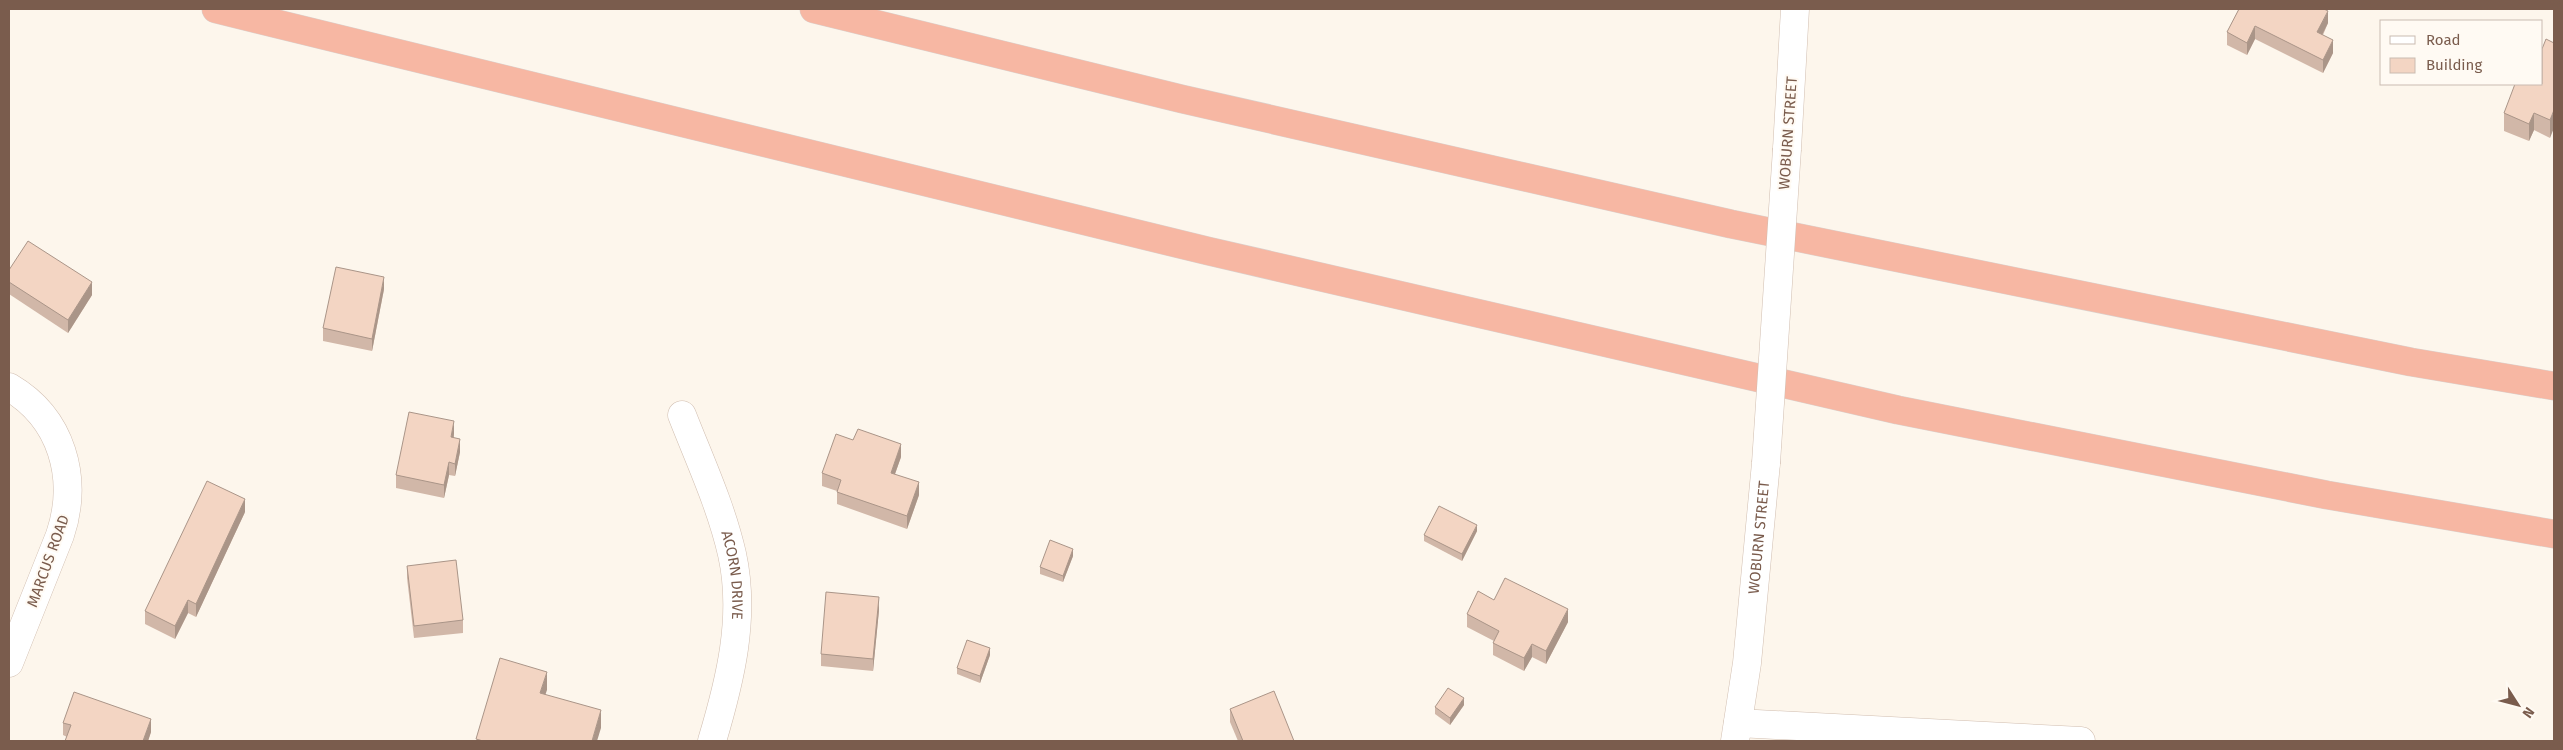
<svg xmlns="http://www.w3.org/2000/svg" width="2563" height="750" font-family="'Fira Sans',sans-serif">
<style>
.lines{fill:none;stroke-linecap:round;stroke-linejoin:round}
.minor-casing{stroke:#d1beb0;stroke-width:29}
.highway-casing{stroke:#dad1cd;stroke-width:29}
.minor{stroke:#fff;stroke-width:28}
.highway{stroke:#f7b7a3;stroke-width:28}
.minor-bridge-casing{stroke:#d1beb0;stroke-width:29;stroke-linecap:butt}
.minor-bridge{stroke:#fff;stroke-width:28}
.wall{fill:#d1b7a8}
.shaded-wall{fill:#aa9588}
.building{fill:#f3d5c3;stroke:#aa9588}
.labels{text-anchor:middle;stroke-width:4;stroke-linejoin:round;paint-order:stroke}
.street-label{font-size:15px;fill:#7a5c4d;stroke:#fffaf3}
</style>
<rect width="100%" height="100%" fill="#fdf6ec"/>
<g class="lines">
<g class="minor-casing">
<g id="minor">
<path d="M1787 149 1795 9"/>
<path d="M9 387C62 418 79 478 60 535L9 663"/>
<path id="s1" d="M682 415C700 461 721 506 732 554 746 617 730 681 712 741"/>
<path d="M1738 723 2081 741"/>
<path id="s2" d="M1735 741 1747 663 1766 463"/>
</g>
</g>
<g class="highway-casing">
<g id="highway">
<path d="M216 9 1208 251 1898 410 2327 495 2554 534"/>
<path d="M814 9 1182 99 1731 224 2411 362 2554 386"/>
</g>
</g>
<use href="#minor" class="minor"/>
<use href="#highway" class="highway"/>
<g class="minor-bridge-casing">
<path id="minor-bridge" d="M1766 463 1787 149"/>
</g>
<use href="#minor-bridge" class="minor-bridge"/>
</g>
<g class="wall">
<path d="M2239 9 2328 23 2323 35 2333 53 2323 73 2255 39 2247 55 2227 45V32Z"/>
<path d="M2554 43 2550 138 2534 130 2529 141 2504 131V113L2542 84Z"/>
<path d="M9 270 92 295 68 333 9 294Z"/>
<path d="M384 289 372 351 323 341V328Z"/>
<path d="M454 434V438L460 452 455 476 449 475 444 498 396 488V475Z"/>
<path d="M901 457 895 474 919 495 907 529 837 504V491L822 486V473Z"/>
<path d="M245 512 196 617 188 613 175 639 145 624V611Z"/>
<path d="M1477 531 1462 561 1424 541V535Z"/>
<path d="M1073 556 1063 582 1040 574V567Z"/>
<path d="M407 566 463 620V633L414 638 407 578Z"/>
<path d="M1494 600 1568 622 1546 664 1532 657 1524 671 1493 655V643L1494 641 1467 627V614Z"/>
<path d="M879 610 873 671 821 666V654Z"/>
<path d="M990 655 980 683 957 674V668Z"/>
<path d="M1464 705 1450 725 1435 714V707Z"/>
<path d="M1230 709 1294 741H1238L1230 722Z"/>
<path d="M63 723 151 732 148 741H65L67 737 63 735Z"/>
</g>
<g class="shaded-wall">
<path d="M2328 11V23L2317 45V32Z"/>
<path d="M2255 26V39L2247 55V43Z"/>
<path d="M2333 40V53L2323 73V60Z"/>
<path d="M2554 110V128L2550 138V120Z"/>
<path d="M2534 113V130L2529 141V124Z"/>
<path d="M384 277V289L372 351V339Z"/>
<path d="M92 282V295L68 333V320Z"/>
<path d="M454 421V434L451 450V437Z"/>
<path d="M460 439V452L455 476V464Z"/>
<path d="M901 444V457L891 485V473Z"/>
<path d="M449 462V475L444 498V485Z"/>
<path d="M919 482V495L907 529V516Z"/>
<path d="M245 499V512L196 617V604Z"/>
<path d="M1477 525V531L1462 561V554Z"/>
<path d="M1073 549V556L1063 582V576Z"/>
<path d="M879 597V610L873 671V659Z"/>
<path d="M188 600V613L175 639V626Z"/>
<path d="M1568 609V622L1546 664V651Z"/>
<path d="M1532 644V657L1524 671V658Z"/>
<path d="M990 648V655L980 683V676Z"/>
<path d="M547 672V690L540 710V693Z"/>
<path d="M1464 698V705L1450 725V718Z"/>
<path d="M601 710V728L597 741H592Z"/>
<path d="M151 719V732L148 741H143Z"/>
</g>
<g class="building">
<path d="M2239 9H2324L2328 11 2317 32 2333 40 2323 60 2255 26 2247 43 2227 32Z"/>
<path d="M2546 39 2554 43V110L2550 120 2534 113 2529 124 2504 113 2515 84H2542V49Z"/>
<path d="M28 241 92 282 68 320 9 282V270Z"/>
<path d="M336 267 384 277 372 339 323 328Z"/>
<path d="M409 412 454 421 451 437 460 439 455 464 449 462 444 485 396 475Z"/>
<path d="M858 429 901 444 891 473 919 482 907 516 837 492 841 480 822 473 836 434 853 440Z"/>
<path d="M207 481 245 499 196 604 188 600 175 626 145 611Z"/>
<path d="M1439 506 1477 525 1462 554 1424 535Z"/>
<path d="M1050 540 1073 549 1063 576 1040 567Z"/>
<path d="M456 560 463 620 414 626 407 566Z"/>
<path d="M1505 578 1568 609 1546 651 1532 644 1524 658 1493 643 1499 631 1467 614 1478 591 1494 600Z"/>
<path d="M826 592 879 597 873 659 821 654Z"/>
<path d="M967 640 990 648 980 676 957 668Z"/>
<path d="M500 658 547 672 540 693 601 710 592 741H483L476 739Z"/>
<path d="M1448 688 1464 698 1450 718 1435 707Z"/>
<path d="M1274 691 1294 741H1243L1230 709Z"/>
<path d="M74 692 151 719 143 741H65L71 725 63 723Z"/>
</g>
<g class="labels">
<g class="street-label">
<text transform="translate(1788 133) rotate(-86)" y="5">WOBURN STREET</text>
<text dy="5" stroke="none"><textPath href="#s2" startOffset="205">WOBURN STREET</textPath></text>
<text transform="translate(48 561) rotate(-70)" y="5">MARCUS ROAD</text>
<text dy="5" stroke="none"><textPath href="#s1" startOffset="169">ACORN DRIVE</textPath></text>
</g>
</g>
<rect width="2563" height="750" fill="none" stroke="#7a5c4d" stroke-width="20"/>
<rect x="2380" y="20" width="162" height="65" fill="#fffaf3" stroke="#cabbb1"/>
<rect x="2390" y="36" width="25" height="8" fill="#ffffff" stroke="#cabbb1"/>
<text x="2426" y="45" font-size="15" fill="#7a5c4d">Road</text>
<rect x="2390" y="58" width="25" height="15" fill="#f3d5c3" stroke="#cabbb1"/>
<text x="2426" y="70" font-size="15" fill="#7a5c4d">Building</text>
<g transform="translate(2518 705) rotate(126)" stroke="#fffaf3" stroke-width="4" paint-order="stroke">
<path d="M0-4L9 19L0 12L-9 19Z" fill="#7a5c4d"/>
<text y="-8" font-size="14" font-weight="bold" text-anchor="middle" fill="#7a5c4d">N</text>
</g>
</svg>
